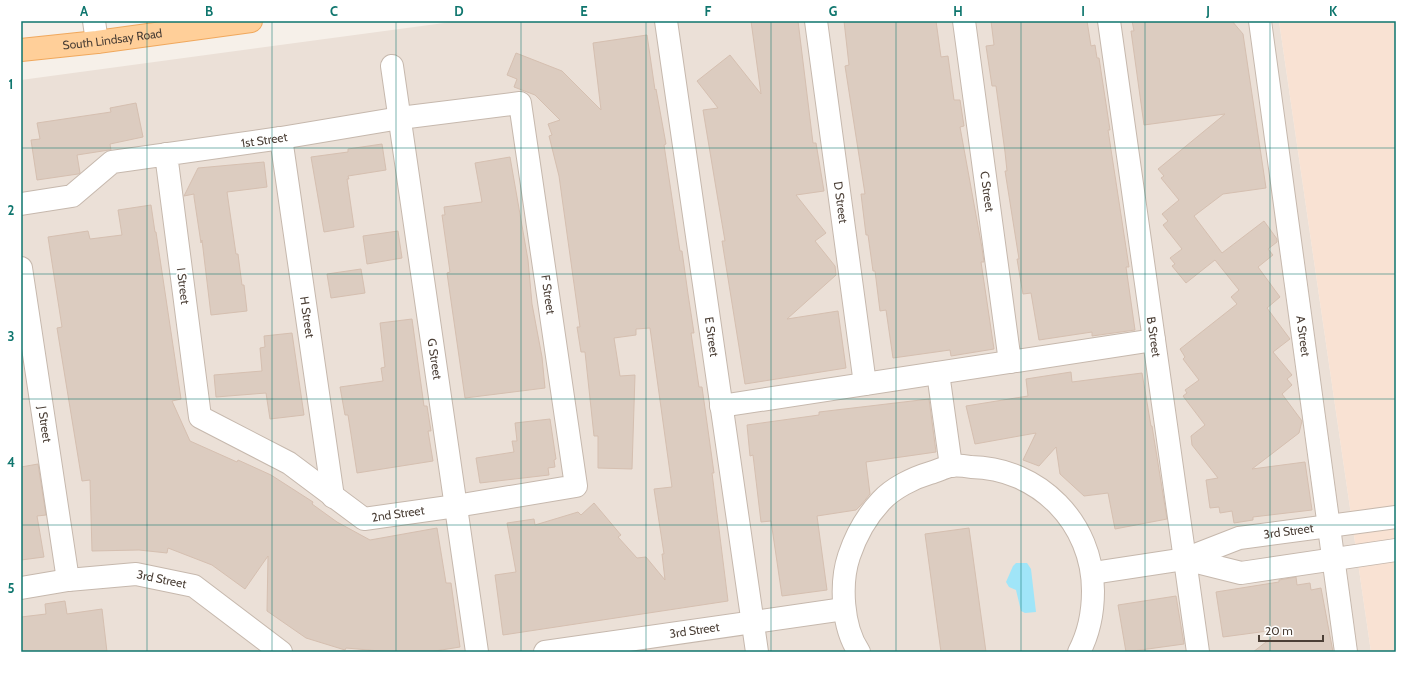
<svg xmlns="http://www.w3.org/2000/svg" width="1417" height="673" font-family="Cabin,sans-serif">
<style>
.residential{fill:#ebe0d7}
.commercial{fill:#f9e2d3}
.water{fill:#a0e5f8}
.building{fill:#dcccc0;stroke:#d5bfb0}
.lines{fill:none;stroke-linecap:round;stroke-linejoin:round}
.minor-casing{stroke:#c6b8ad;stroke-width:24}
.major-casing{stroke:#f0a85d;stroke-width:24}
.minor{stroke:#fff;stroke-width:22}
.major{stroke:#ffcf99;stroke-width:22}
.grid{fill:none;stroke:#0f766e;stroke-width:1;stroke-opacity:0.55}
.labels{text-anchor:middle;stroke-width:3.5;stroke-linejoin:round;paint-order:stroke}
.street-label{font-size:12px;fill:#4b3f36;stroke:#fff}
.neatline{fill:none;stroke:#0f766e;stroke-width:1.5}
.grid-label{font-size:13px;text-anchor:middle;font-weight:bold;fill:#0f766e}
</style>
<rect width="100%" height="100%" fill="#f6f0e9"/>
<path class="residential" d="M459 21H1279L1371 652H21V80Z"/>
<path class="commercial" d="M1279 21H1396V652H1371Z"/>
<path class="water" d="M1016 563H1027L1031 569 1036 612 1025 613 1021 611 1016 590 1009 587 1006 582 1013 566Z"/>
<g class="building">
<path d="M751 21H798L813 143H816L824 191 796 195 826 233 815 241 835 266 836 275 787 319 838 311 846 368 745 384 722 241H725L718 200 703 110 718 108 697 81 730 55 761 94Z"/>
<path d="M844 21H936L941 57 948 56 954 100H960L964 126 960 127 982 248 984 262H981L994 349 951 356 950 350 893 358 886 310 880 311 875 271H873L868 235H866L861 194H865L845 66 849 65Z"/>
<path d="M991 21H1087L1091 46 1095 45 1097 58H1099L1110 130H1108L1129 267H1126L1135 330 1092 336V332L1039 340 1031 293 1023 294 1017 259H1019L1005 171H1007L1005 152 996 86H992L986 46 994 45Z"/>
<path d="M1132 21H1232L1243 34 1266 188 1223 194 1194 216 1222 253 1264 221 1277 239V242L1268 249 1273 255 1258 267 1280 297 1267 308 1290 339 1273 352 1292 375 1287 379 1292 385 1282 394 1302 421 1299 433 1252 469 1305 462 1312 510 1253 517V520L1234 523 1232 511 1220 513 1219 507 1210 508 1206 480 1218 478 1192 445 1191 436 1205 425 1183 396 1187 393 1185 390 1199 380 1183 359 1185 357 1180 349 1237 304 1231 297 1239 290 1215 260 1186 283 1172 266 1175 264 1170 258 1182 249 1163 225 1168 221 1162 214 1179 200 1161 178 1164 176 1158 169 1225 114 1144 125 1131 31H1134Z"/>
<path d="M647 35 655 90 656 89 666 144 664 145 680 251H682L688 294 694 333H691L699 387H702L714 473H712L728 601 503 635 495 575 516 572 507 523 534 519 535 525 578 512 581 515 594 503 621 535 618 537 637 558 646 557 665 580 662 554H664L654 489 672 487 650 328 636 329V335L614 338 620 376 635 375 632 469 598 468V436H594L585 352H581L577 327H580L559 176 549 136 552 135 548 124 560 120 535 95 514 87 517 79 507 75 516 53 562 71 601 110 593 43Z"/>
<path d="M136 103 143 137 110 144 111 150H109L77 155 80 173 78 174 37 180 31 140 40 139 37 123 111 112 110 108Z"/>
<path d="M382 144 386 170 348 176 349 179H347L354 227 324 232 311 157 348 152V149Z"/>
<path d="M510 157 528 260 532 304 542 357 545 388 465 398 447 273 450 272 442 215H445L444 207 482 202 475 163Z"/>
<path d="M264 162 267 187 227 192 236 254H238L242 285H244L247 311 211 315 202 240 201 243 194 197V194L184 196 198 168Z"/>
<path d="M151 205 155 232H156L181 399 172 401 190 441 237 462 238 460 271 475 313 502 312 504 337 522 370 540 437 528 446 583H451L460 647 429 652H391L346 648 345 650 306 638 267 611 268 556 245 589 212 565 168 548 167 553 139 550 92 551 90 480 82 481 57 328 62 327 48 237 88 231 90 239 122 235 118 210Z"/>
<path d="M398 231 402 258 367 264 363 236Z"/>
<path d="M361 269 365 293 331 298 327 274Z"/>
<path d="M412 319 424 406H427L431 431H428L433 461 357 473 348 415H345L340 387 383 381 381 368 385 367 380 323Z"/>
<path d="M292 333 304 415 270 419 266 393 216 397 214 375 262 371 260 348 265 347 264 336Z"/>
<path d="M1071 372 1072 382 1142 373 1151 426H1152L1167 519 1115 529 1108 493 1084 496 1060 474 1056 447 1039 466 1023 460 1036 433 975 444 966 406 1028 396 1026 379Z"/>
<path d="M929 399 936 452 866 462 870 494 861 505 856 510 817 516 827 590 782 596 771 521 761 522 753 455 750 456 747 425 819 415V412Z"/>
<path d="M550 419 556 459 554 460 555 467 548 468 549 475 480 483 476 458 514 452 512 441H517L515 423Z"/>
<path d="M38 464 46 515 37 516 44 557 21 560V467Z"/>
<path d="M969 528 986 652H941L925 534Z"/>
<path d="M1296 577 1297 585 1310 583 1311 590 1321 588 1333 652H1253L1283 629 1223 637 1216 592 1279 582V580Z"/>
<path d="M1176 596 1184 644 1126 652 1118 605Z"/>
<path d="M65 601 67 614 102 609 107 652H21V617L46 614 45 604Z"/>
</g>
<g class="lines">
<g class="minor-casing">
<g id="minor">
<path d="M94 21 97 42"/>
<path id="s1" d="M666 21 757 652"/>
<path id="s2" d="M816 21 865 384"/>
<path id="s3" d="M964 21 1010 362"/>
<path id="s4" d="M1109 21 1198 652"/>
<path id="s5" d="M1260 21 1346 652"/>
<path id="s6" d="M392 66 477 652"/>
<path id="s7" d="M281 138 333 497"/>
<path id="s8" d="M21 204 72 196 112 162 281 138 400 118 520 103 576 486 456 506 364 519 289 463 200 417 166 154"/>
<path id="s9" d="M21 268 68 580"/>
<path d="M938 373 951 466"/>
<path d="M721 406 1154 340"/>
<path d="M1185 559 1241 573 1396 550"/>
<path id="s10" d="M1093 573 1185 559 1239 538 1396 517"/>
<path id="s11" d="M21 588 68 580 136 574 194 586 281 652"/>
<path id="s12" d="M545 652 844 609"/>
<path d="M859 652C842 627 840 583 849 556 856 535 866 517 881 501 893 488 913 478 930 473 937 471 943 468 950 466 957 465 965 466 971 467 1039 468 1093 523 1093 591 1093 612 1089 633 1079 652"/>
</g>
</g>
<g class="major-casing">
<g id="major">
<path id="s13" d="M21 50 97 42 251 21"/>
</g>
</g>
<use href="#minor" class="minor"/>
<use href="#major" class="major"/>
</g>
<path class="grid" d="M147 21V652M272 21V652M396 21V652M521 21V652M646 21V652M771 21V652M896 21V652M1021 21V652M1145 21V652M1270 21V652M21 148H1396M21 274H1396M21 399H1396M21 525H1396"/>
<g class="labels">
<g class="street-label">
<text dy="4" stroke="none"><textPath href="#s13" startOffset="92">South Lindsay Road</textPath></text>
<text dy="4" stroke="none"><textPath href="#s8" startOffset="258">1st Street</textPath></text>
<text dy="4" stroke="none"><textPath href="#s3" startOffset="172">C Street</textPath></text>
<text dy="4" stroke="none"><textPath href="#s2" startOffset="183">D Street</textPath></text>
<text transform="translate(183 286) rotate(83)" y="4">I Street</text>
<text dy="4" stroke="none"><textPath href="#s8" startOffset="710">F Street</textPath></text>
<text dy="4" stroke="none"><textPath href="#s7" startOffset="181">H Street</textPath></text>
<text dy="4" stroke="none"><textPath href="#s1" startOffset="319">E Street</textPath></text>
<text dy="4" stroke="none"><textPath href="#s4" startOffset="319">B Street</textPath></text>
<text dy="4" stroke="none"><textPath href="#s5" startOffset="318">A Street</textPath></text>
<text dy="4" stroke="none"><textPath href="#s6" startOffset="296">G Street</textPath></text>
<text dy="4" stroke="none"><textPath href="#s9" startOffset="158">J Street</textPath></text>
<text transform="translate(398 514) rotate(-8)" y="4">2nd Street</text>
<text dy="4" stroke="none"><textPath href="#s10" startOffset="201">3rd Street</textPath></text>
<text dy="4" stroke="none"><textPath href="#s11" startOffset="142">3rd Street</textPath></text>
<text dy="4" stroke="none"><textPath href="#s12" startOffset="151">3rd Street</textPath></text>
</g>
</g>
<rect width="1417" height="673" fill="none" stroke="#ffffff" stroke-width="44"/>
<path d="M1259 635v6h64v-6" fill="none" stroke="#4b3f36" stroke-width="2"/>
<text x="1265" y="635" font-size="12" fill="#4b3f36" stroke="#ffffff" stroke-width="3" paint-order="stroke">20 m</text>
<rect x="22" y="22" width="1373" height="629" class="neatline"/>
<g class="grid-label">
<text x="84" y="16">A</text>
<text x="209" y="16">B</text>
<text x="334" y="16">C</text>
<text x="459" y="16">D</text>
<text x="584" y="16">E</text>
<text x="708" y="16">F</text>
<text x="833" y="16">G</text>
<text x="958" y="16">H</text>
<text x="1083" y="16">I</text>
<text x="1208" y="16">J</text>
<text x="1333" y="16">K</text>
<text x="11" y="89">1</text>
<text x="11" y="215">2</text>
<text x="11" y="341">3</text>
<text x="11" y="467">4</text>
<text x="11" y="593">5</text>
</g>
</svg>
